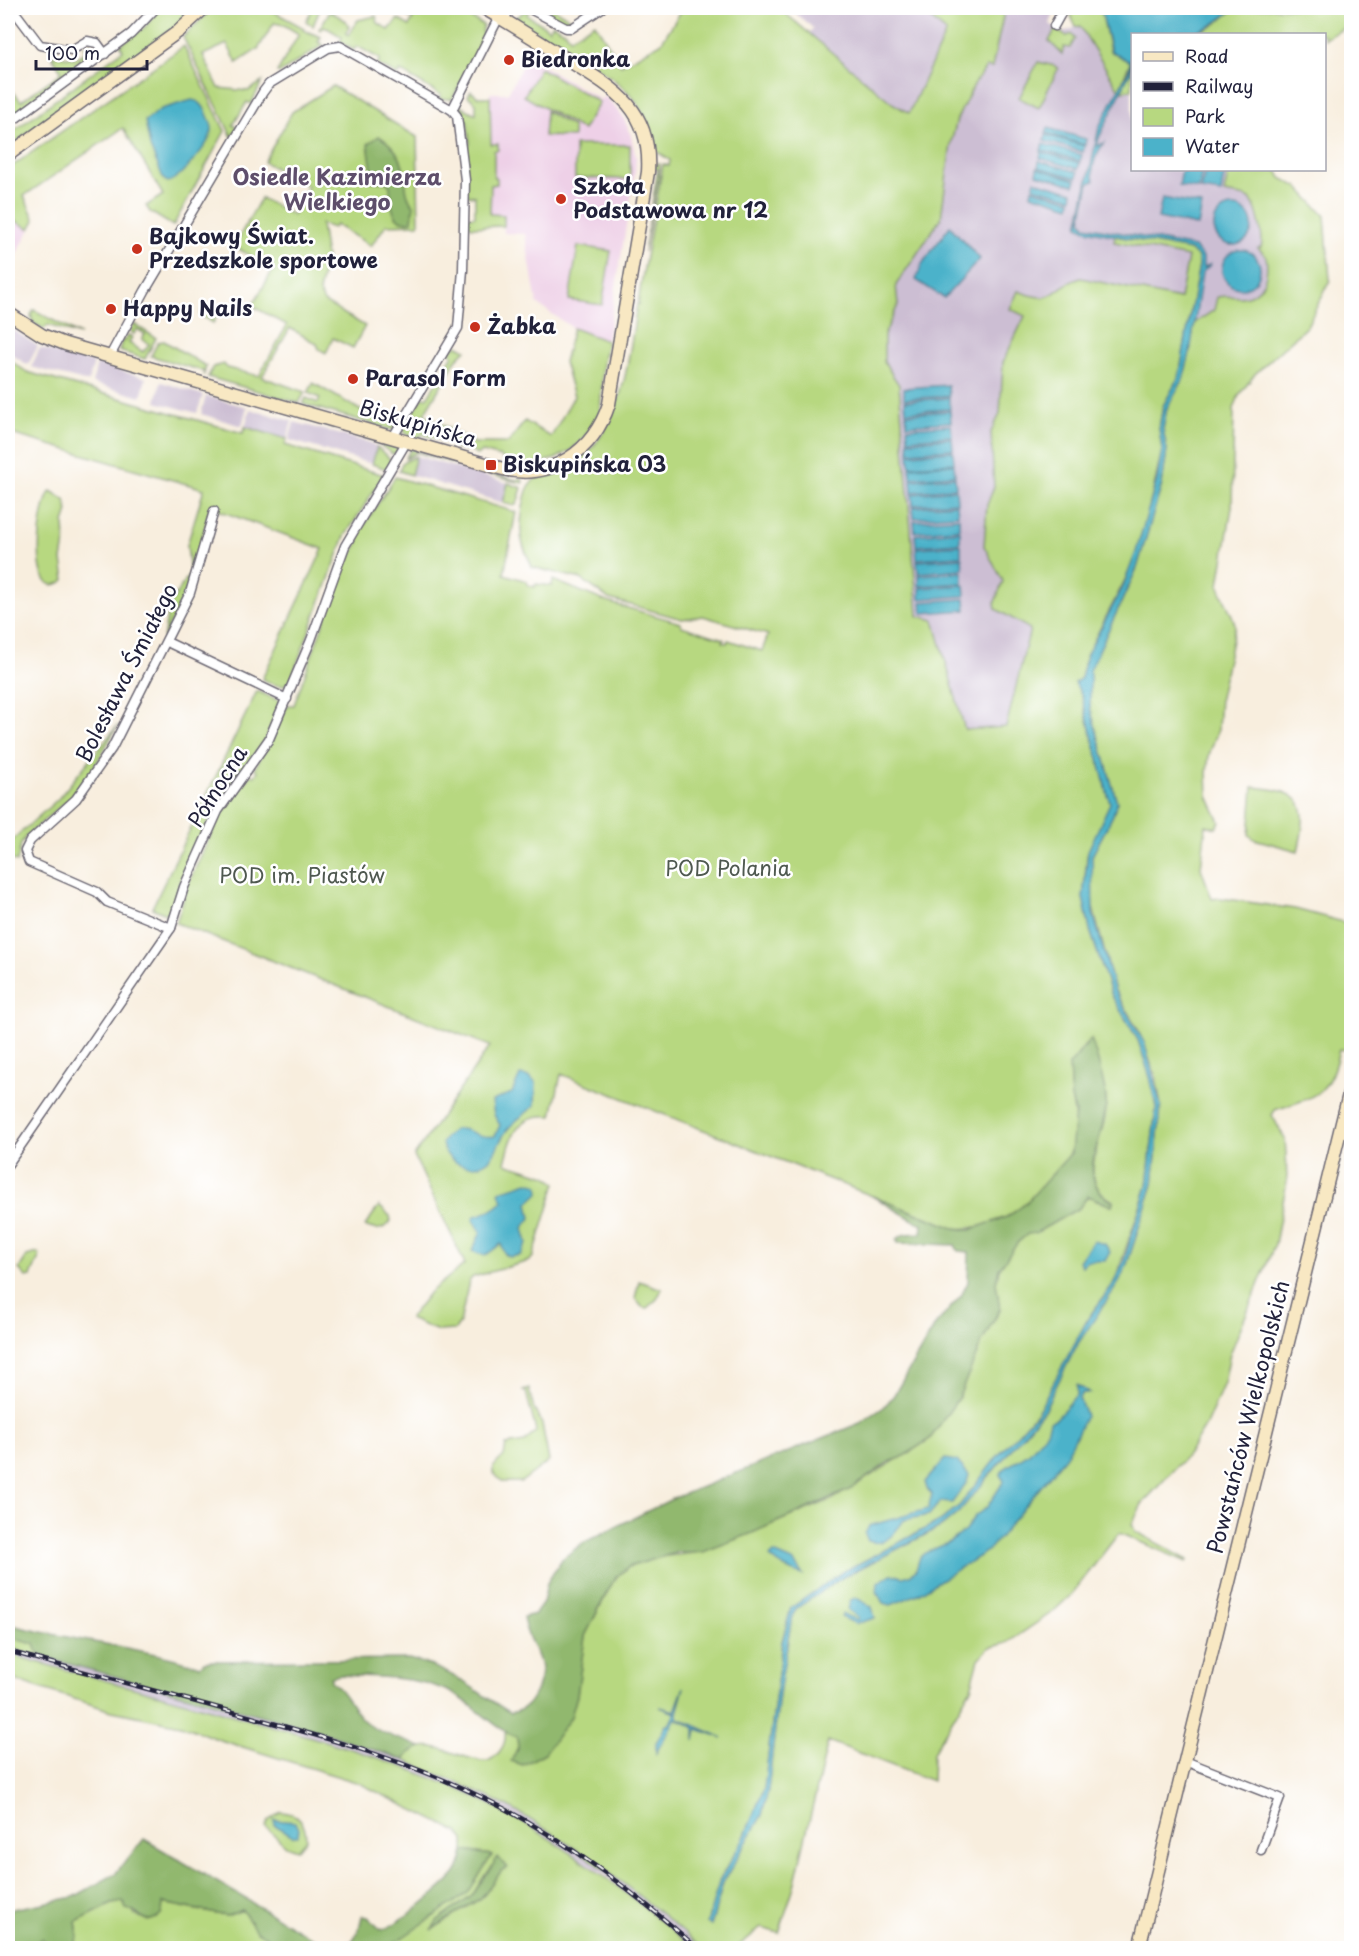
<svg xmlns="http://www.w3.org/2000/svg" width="1359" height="1956" font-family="'Playpen Sans',sans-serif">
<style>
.built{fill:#eed0e7}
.industrial{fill:#ccbed3}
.green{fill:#b7d880;stroke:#6c7d5e;stroke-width:1.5;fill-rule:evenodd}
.forest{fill:#91b86e;stroke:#5a6d54;stroke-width:1.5}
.water{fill:#4bb2ca;stroke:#366a82;stroke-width:1.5}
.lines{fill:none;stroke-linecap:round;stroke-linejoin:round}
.street-casing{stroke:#6d6974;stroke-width:11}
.secondary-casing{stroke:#6d6974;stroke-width:15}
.street{stroke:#fff;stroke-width:8}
.secondary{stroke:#f8e8c3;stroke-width:12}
.rail-casing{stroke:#22223b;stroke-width:4.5}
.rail{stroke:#fff;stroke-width:2;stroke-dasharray:7;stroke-linecap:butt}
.poi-dot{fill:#c8321e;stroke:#fff;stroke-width:2}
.labels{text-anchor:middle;stroke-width:5;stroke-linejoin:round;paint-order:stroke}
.poi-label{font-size:21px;font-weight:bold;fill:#22223b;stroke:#fff;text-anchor:start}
.street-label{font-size:21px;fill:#22223b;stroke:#fff}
.park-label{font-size:21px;fill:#4f5950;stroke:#fff}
.neighbourhood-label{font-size:22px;font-weight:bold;fill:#5e4e6b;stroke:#fff}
</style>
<rect width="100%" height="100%" fill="#fff"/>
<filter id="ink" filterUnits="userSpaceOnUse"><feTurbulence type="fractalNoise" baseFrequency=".0167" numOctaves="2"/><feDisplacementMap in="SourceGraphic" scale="12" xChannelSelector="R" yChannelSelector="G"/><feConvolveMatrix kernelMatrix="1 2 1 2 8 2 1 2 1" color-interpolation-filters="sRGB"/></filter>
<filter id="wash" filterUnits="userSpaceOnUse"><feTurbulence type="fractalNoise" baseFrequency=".008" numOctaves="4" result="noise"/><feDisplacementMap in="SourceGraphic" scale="24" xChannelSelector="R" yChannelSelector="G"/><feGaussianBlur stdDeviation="1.35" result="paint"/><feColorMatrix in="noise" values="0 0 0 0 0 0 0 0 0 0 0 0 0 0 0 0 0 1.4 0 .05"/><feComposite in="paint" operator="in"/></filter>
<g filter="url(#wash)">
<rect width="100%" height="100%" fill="#f8eede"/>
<g class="built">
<path d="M529 52 537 56 540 64 601 100 604 96 608 99 623 117 630 133 636 157 635 172 607 341 573 328 537 304 525 234 504 233V215L490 214 491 184H497V178H494V150H497L498 147 497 144H491L490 93H508Z"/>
<path d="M8 217 30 229 8 271Z"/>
</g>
<g class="industrial">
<path d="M789 8H919L946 32 956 11 952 8H1056L1050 24 1063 32 1080 26 1119 91 1132 90V170H1275L1277 179 1321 221 1234 350 1132 595 1120 592 1007 727 965 730 946 666 867 647 851 358 909 113 892 103 809 33 813 28Z"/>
<path d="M8 327 38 346 28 365 8 352Z"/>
<path d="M40 348 94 363 88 382 31 367Z"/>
<path d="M97 364 146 378 141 397 92 383Z"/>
<path d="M161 382 203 395 197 413 156 402Z"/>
<path d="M206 396 247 407 242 426 201 414Z"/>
<path d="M250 409 292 421 287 439 245 427Z"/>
<path d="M294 422 371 443 377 447 372 464 289 440Z"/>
<path d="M416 456 508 483 503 503 411 475Z"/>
<path d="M8 1648 319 1731 404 1760 467 1787 530 1820 607 1870 702 1948H693L611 1879 545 1835 498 1809 427 1776 310 1737 8 1654Z"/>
</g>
<g class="green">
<path d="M160 8H196L176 26 8 148V135L123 50 120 45 145 27Z"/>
<path d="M213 8H267L304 28 303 30 321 37 318 42 323 45 280 73 277 72 299 34 284 25 274 23 258 49 237 63 227 44 203 55 219 88 248 91 262 82 251 104 247 102 233 125 238 128 232 137 183 37Z"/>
<path d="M313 8 320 9 313 26 306 21Z"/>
<path d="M393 8H454L483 25 482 33 485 38 452 99H439L441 95 400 71 397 75 377 64 380 59 357 46 354 50 340 42 342 37 324 26 321 30 319 29 330 11 345 20 349 27 346 33 349 35 358 20 376 16 378 23 389 30 398 19 409 26 413 19Z"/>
<path d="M548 8H552L573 20 564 23 548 14 550 9Z"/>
<path d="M683 8H779L892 103 909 113 946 32 919 8H952L956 11 957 8H1005L992 68 986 67 974 85 957 119 951 144 941 218 896 285 898 305 884 335V362L899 385 918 616 934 620 965 730 1006 727 1030 629 996 609 995 602 1003 581 984 546 987 505 994 487 991 432 1000 414 1003 362 1025 316 1010 309 1018 291C1060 307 1046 288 1081 278L1180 299 1188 257 1114 242 1115 236 1190 250 1198 257 1199 265 1179 377 1163 406 1159 428 1162 450 1148 514 1132 566 1087 654 1081 678 1075 683 1081 694 1110 803 1087 856 1083 898 1090 930 1112 996 1138 1040 1150 1077 1156 1107 1147 1186 1114 1283 1089 1317 1040 1408 960 1505 940 1521 843 1572 791 1608 782 1642 764 1789 744 1838 720 1879 711 1926 723 1883 762 1815 768 1790 779 1694 792 1616 797 1608 843 1577 942 1526 958 1513 1044 1410 1077 1345 1127 1264 1153 1184 1161 1106 1156 1077 1138 1029 1115 991 1091 900 1092 856 1113 815 1117 802 1090 708V670L1137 568 1162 484 1167 450 1163 429 1167 408 1183 380 1195 323 1214 310 1217 297C1225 295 1233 297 1241 297 1264 295 1269 275 1266 256L1258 248 1261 247C1264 239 1257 202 1248 198 1241 195 1232 195 1224 193L1229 170H1277L1281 178 1298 187 1325 216 1330 280 1307 326 1255 374 1239 395 1234 409 1232 507 1219 585C1222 600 1233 611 1235 626L1220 697 1218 730 1209 755 1207 772 1208 796 1220 822 1216 828 1206 825 1201 868 1212 899 1220 898 1295 909 1351 924V1051L1339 1049C1330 1095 1317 1096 1275 1110L1272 1115 1285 1139 1286 1154 1287 1181 1275 1244 1230 1354 1224 1383 1206 1425 1188 1454 1142 1504 1132 1524 1135 1531 1188 1560 1187 1562 1119 1533 1072 1594 1054 1611 1007 1643 989 1648 979 1659 971 1688 933 1753 932 1781 828 1741 794 1886 779 1933 761 1928 736 1948H702C647 1901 591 1856 529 1819 489 1795 446 1778 404 1760 423 1728 462 1763 488 1761 498 1756 507 1745 505 1732L517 1737 518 1747 512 1761 523 1765 545 1753 577 1696 585 1636 615 1578 628 1567 658 1557 703 1552 833 1499 930 1439 959 1397 982 1341 1000 1310 996 1283 999 1269 1010 1250 1028 1233 1048 1226 1079 1208 1088 1196 1111 1206 1113 1201C1070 1177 1110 1135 1106 1099 1104 1084 1096 1055 1091 1039 1051 1077 1081 1098 1074 1142 1070 1164 1031 1202 1011 1214 996 1224 972 1230 954 1228L561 1074 552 1116C518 1113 512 1134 505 1163L546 1176 556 1183 533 1257 529 1261 473 1277 469 1281 460 1323 455 1330 438 1331 409 1319 430 1292 465 1264 414 1156 490 1046 176 923 188 884 220 815 250 775 255 776 258 771 255 768 288 705H294L342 571 359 541 357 536 395 477 516 512 504 574 527 581 528 585 535 587 536 584 552 586 553 580 607 602 681 623V626L724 639 723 642 727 643 728 640 762 651 768 635 703 616 682 619 609 599 581 579 532 567C529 558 524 550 522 541 519 528 523 488 534 480 540 475 549 475 556 473 576 466 594 449 604 431 626 395 630 350 637 304H640L638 303C645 257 655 212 663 164L669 166 670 160 654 150C651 135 647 119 639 106 621 74 547 39 515 19L527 9 529 10 527 15 549 29 553 24 566 32 570 38 595 23 621 65 661 43Z"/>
<path d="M1067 8H1097L1102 14 1110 51 1130 62 1119 90 1080 26 1076 27Z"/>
<path d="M1236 8H1351V24L1325 39 1324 34H1193L1213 26Z"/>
<path d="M1055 30 1067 36 1072 34 1075 39 1070 48 1064 47 1062 54 1049 41Z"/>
<path d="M89 44 100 51 8 119V91L11 89 21 101 62 72 51 55 75 58 85 53V46Z"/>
<path d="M184 46 225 131 173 226 150 212 146 206 163 195 123 128 24 196 35 220 30 229 8 217V169Z"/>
<path d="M1038 62 1055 66 1058 69 1039 108 1019 98Z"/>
<path d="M1132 62V90L1120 91Z"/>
<path d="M540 68 599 102 583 130 524 96Z"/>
<path d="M333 86 417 137 419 224 386 225 371 246 336 225 333 228 321 224 326 258 319 292 324 302 365 326 353 348 333 338 326 353 319 349 317 344 290 328 262 377 305 392 299 403 208 377 213 367 224 364 227 368 259 376 287 325 252 306 273 270 234 246 261 198 293 215 308 186 264 162 292 112Z"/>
<path d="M471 91 478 97H490L491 144H498V150L494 151V177L497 178V184L491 185 490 214 504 215V226L472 227 467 223V217L475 216V196L466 195 465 145 470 144 467 120H462L460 106 476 114V103L468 96Z"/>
<path d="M546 111 573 127V137L544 136Z"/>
<path d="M575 145H630V179L575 178Z"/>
<path d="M657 163 660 164 659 177 644 252 658 169 652 168Z"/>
<path d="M578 246 611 251 602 305 569 300Z"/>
<path d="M206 304 219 312 213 323 200 315Z"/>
<path d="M34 310 80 335 48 325 44 329 33 323 31 315Z"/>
<path d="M134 324 156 338 145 359 119 351 122 340 125 341 128 335 132 337 129 343 143 352 149 344 142 339 145 334 137 329 134 334 130 331Z"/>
<path d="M573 328 607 341 603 363 600 413 584 438 570 451 555 459 528 465 508 464 501 457 483 452 476 455 470 450 455 449V444L422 434 419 438 405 434 403 427 423 397 427 398 453 355 449 352 457 345 466 350 456 360 424 414 474 443H508L525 421 551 437 574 396 564 362Z"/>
<path d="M164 341 206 366 204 374 203 371 151 356 158 342Z"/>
<path d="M8 359 27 372 243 433 245 427 287 439 285 445 384 475 345 536 290 682C280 690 272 683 262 679L323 549 210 507 192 577 163 639 169 605 190 573 187 545 204 489 8 433Z"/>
<path d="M313 383 374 418 377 413 380 417 395 426 393 430 303 404 306 398 318 403 320 398 308 393Z"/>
<path d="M300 417 399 448 395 454H392L374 440Z"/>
<path d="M377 447 393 462 386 469 372 464Z"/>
<path d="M411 449 488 473 516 480 522 478 523 483 509 480 417 452 405 459Z"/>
<path d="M416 456 411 475 399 471 402 463Z"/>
<path d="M508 483 522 488 517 504 514 506 503 503Z"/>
<path d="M51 491 65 500 68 511 64 523 65 542 62 560 65 580C27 608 39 504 51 491Z"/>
<path d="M257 691 278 700 280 704 265 740 214 811 181 880 175 906 166 914 152 908Z"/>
<path d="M118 725 92 771 71 797 26 836 21 844 17 862 8 858V844L58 799Z"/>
<path d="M1253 787C1303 791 1310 802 1298 851L1254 839 1249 835Z"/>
<path d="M379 1206 390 1216 391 1221C383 1231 376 1231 365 1226Z"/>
<path d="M38 1253 40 1255 31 1276 26 1277 19 1269 27 1256Z"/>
<path d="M639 1281 662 1289 657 1299 647 1308 642 1307 635 1298Z"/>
<path d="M529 1389 534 1409 542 1424 549 1461 521 1482H503L493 1473V1467L504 1456 506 1445 525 1442 536 1431 526 1392 523 1391Z"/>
<path d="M8 1637 34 1644 36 1650 47 1658 8 1648Z"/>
<path d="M8 1654C90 1677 174 1698 257 1722 339 1744 423 1769 499 1809 570 1847 632 1896 693 1948H401L406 1943 395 1948H387L483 1868 492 1855 464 1851V1840L458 1832 359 1783 217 1739 181 1725 112 1711 8 1678ZM502 1870 481 1898 433 1929 438 1920 472 1896 485 1875Z"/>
<path d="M281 1812C298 1813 306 1821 306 1839L297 1850 286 1846 266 1827 268 1821Z"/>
<path d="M124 1901 135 1915 149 1921 158 1917 163 1903 226 1916 243 1910 256 1931 284 1948H73L78 1936 76 1922 112 1904Z"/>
<path d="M42 1938 50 1948H12L34 1944Z"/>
</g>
<g class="forest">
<path d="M379 136C417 160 397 189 414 205L412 221C390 226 391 201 390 186L386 182 368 181 372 170 368 144Z"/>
<path d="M1091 1039C1096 1053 1106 1087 1106 1102 1107 1137 1071 1178 1113 1202L1112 1206 1088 1196 1079 1208 1036 1233 1028 1234 1018 1242 999 1269 996 1283 1000 1309 982 1341 959 1397 930 1439 901 1458 889 1462 849 1490 750 1534 703 1552H679L628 1567 615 1578 609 1588 585 1636 577 1696 571 1717 545 1753 523 1765 511 1761 518 1747 517 1737C495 1728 479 1710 459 1697 425 1676 379 1677 340 1675L331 1677V1681C348 1693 352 1713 368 1724 383 1735 404 1740 421 1747L409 1753 404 1760 319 1731 47 1658 36 1650 34 1644 8 1637V1624C71 1641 137 1646 200 1666L204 1662 212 1661 409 1659C457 1671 471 1689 511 1713 524 1710 529 1705 535 1693 552 1657 527 1650 523 1617L535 1614 543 1603 547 1583 562 1559 583 1543 672 1499 860 1423 884 1407 894 1395 936 1324 961 1296 968 1282 969 1252 958 1251 955 1245 898 1243 896 1239 905 1234 921 1233 922 1225 872 1196 954 1228 969 1230 1009 1216 1026 1203 1071 1153 1075 1112 1071 1098 1069 1065Z"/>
<path d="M144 1839 322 1944 338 1946 351 1942 358 1933 362 1916 368 1917 381 1930C396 1927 446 1886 456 1873 461 1866 462 1859 464 1851L492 1855 468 1893 387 1948H284L256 1931 242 1910 227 1916 163 1903 162 1913C147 1930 140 1911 126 1909L123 1902 112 1904 76 1922 78 1936 73 1948H50L42 1938 34 1944 8 1948V1913L13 1909 74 1897 115 1874Z"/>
<path d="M498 1857 507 1868 502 1870 481 1898 431 1930 438 1920 472 1896Z"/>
</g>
<g class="water">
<path d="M1098 8H1236L1212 25 1192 34H1132L1131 71 1099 138 1097 146 1104 143C1094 156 1091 168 1094 181L1089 183 1081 220 1085 226 1194 247 1203 257V268L1211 264 1202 273 1190 353 1183 380 1167 408 1163 429 1167 450 1162 484 1137 568 1090 670V708L1117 802 1113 815 1092 856 1093 913 1115 991 1145 1044 1161 1106 1153 1184 1127 1264 1118 1284 1077 1345 1044 1410 958 1513 942 1526 843 1577 797 1608 792 1616 779 1694 768 1790 762 1815 723 1883 711 1926 707 1923 720 1879 744 1838 764 1789 782 1642 791 1608 843 1572 940 1521 960 1505 997 1457 1037 1413 1089 1317 1112 1286 1123 1263 1147 1186 1156 1107 1150 1077 1138 1040 1112 996 1090 930 1083 898 1088 851 1110 803 1081 694 1075 683 1081 678 1087 654 1122 589 1136 552 1157 479 1162 450 1159 428 1163 406 1179 377 1199 265 1198 257 1190 250 1086 230 1078 226 1099 127 1129 70 1130 62 1111 51 1102 14Z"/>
<path d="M192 100C200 101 202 105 206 111 208 117 212 123 212 129 212 142 181 178 168 182L164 180 150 147 145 121 161 109Z"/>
<path d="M1048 128 1086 139 1085 145 1046 133Z"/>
<path d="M1046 135 1085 146 1083 152 1044 141Z"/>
<path d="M1043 144 1082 155 1080 161 1041 150Z"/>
<path d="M1041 152 1080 163 1078 169 1040 158Z"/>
<path d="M1039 161 1078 172 1077 178 1038 167Z"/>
<path d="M1037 168 1076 180 1074 185 1036 174Z"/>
<path d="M1182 170H1202L1199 189 1179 186Z"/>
<path d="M1205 170H1225L1221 193 1201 190Z"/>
<path d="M1035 181 1073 192 1072 198 1033 187Z"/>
<path d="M1032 189 1071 200 1070 206 1031 194Z"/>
<path d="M1162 198 1202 205 1198 226 1158 218Z"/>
<circle cx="1233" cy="226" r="19"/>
<path d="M950 226 980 259 944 298 916 280 922 264Z"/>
<circle cx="1241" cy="269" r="19"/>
<path d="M948 385 949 396 904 399V388Z"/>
<path d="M949 398 950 409 906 412 905 401Z"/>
<path d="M950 411 951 422 907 425 906 414Z"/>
<path d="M951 425 952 436 908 439 907 428Z"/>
<path d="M952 438 953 449 909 452 908 441Z"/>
<path d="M953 451 954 463 910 466 909 454Z"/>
<path d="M954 464 955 475 911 478 910 467Z"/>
<path d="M955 477 956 488 912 492 911 480Z"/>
<path d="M956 490 957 502 913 505 912 494Z"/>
<path d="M957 504 958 515 914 518 913 507Z"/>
<path d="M959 518V529L915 532 914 521Z"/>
<path d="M960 531V543L916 546 915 535Z"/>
<path d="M961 545V556L917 559 916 548Z"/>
<path d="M962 558 963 569 918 573 917 561Z"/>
<path d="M963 572V583L919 586V575Z"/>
<path d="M964 585 965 596 920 599V588Z"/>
<path d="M965 599 966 610 922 613 921 602Z"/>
<path d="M520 1075 529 1077 536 1083 535 1105C526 1114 515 1120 507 1130 500 1139 497 1151 490 1159 474 1174 445 1164 442 1143 459 1113 472 1141 495 1136L500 1125 494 1115 492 1101 512 1093Z"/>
<path d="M528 1182 538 1185 539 1193 528 1203 531 1218 523 1228 527 1243 521 1255 509 1257 505 1254 501 1244 485 1256 472 1251 481 1232 473 1219 475 1216C486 1212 495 1211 503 1201L499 1193 501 1191Z"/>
<path d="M1093 1241 1105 1244 1110 1252 1105 1261H1087L1082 1266 1079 1261Z"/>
<path d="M1077 1385 1090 1393H1082L1079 1398 1086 1416 1066 1456 989 1550 918 1594 891 1605 883 1603 877 1592 878 1583 891 1574 903 1577 910 1575 916 1570 920 1557 925 1553 950 1542 965 1531 975 1516 987 1507 1004 1481 1000 1475 1004 1469 1029 1453 1047 1432 1050 1421 1056 1419 1077 1394Z"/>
<path d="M945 1459 957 1461 969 1475 967 1482 952 1503 940 1502 929 1515 904 1520C895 1533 886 1547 868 1541L865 1534 869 1526 928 1509 932 1494 927 1489 925 1482Z"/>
<path d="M774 1553 793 1561 803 1575C792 1573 779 1565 770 1557Z"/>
<path d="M855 1597 872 1607 875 1618 856 1624 841 1617 843 1614 858 1620V1617L848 1610 850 1601Z"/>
<path d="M684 1687 677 1713 678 1718 723 1738 697 1729 695 1741V1728L676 1718 656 1753V1743L666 1725H669L675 1713 660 1707 675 1711Z"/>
<path d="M274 1820 295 1822 299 1828 298 1836H293L275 1825Z"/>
</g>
</g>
<g filter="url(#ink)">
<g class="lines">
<g class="street-casing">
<g id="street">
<path d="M12 8 40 45 72 50 87 41 97 43 105 54"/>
<path d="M528 8 566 28H572L602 8"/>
<path d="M503 19 512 8"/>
<path d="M1054 26 1064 8"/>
<path d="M452 110 499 17"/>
<path d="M8 124 131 34 156 8"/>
<path d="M110 356 145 291 263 92 269 84 328 48 340 46 452 110 457 116 465 180 463 270 458 328 393 437"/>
<path d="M167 642 287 699"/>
<path d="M171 928 107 902 97 892 29 862 25 851 30 841 76 799 112 748 190 593 214 511"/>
<path d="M8 1164 171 928 184 887 218 811 269 739 311 640 345 546 407 441"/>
<path d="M1185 1761 1280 1798 1261 1850"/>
</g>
</g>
<g class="secondary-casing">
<g id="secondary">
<path d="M8 155 179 31 204 8"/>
<path d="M8 313 42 335 65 344 503 469C552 481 594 450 609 404L648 172C652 107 612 87 563 57 537 40 510 24 484 8"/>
<path d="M1139 1948 1352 1082"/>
</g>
</g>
<use href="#street" class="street"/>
<use href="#secondary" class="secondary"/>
<g class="rail-casing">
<path id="rail" d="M8 1651C86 1673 165 1693 244 1715 332 1739 422 1765 503 1808 574 1846 638 1895 697 1948"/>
</g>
<use href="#rail" class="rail"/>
</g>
</g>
<g class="poi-dot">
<circle cx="509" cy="60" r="6"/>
<circle cx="561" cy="199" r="6"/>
<circle cx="137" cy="249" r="6"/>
<circle cx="111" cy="309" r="6"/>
<circle cx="475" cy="327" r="6"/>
<circle cx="353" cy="379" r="6"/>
<rect x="485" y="459" width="12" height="12" rx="3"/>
</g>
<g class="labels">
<g class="poi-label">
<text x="521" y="67">Biedronka</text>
<text x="573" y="194">Szkoła<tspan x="573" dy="24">Podstawowa nr 12</tspan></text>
<text x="149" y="244">Bajkowy Świat.<tspan x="149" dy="24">Przedszkole sportowe</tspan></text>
<text x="123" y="316">Happy Nails</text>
<text x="487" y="334">Żabka</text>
<text x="365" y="386">Parasol Form</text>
<text x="503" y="472">Biskupińska 03</text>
</g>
<g class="street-label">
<text transform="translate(418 424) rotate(16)" y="7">Biskupińska</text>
<text transform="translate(127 673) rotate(-63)" y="7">Bolesława Śmiałego</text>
<text transform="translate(218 787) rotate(-58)" y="7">Północna</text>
<text transform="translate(1249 1417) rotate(-76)" y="7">Powstańców Wielkopolskich</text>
</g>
<g class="park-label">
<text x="728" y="876">POD Polania</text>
<text x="302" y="883">POD im. Piastów</text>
</g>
<g class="neighbourhood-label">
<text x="337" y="185">Osiedle Kazimierza<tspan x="337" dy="25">Wielkiego</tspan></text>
</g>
</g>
<rect width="1359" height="1956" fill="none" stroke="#fff" stroke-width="30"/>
<rect x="1131" y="33" width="195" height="138" fill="#ffffff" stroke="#a7a7b1" stroke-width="1.5"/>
<rect x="1143" y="52" width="30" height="9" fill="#f8e8c3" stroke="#a7a7b1" stroke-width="1.5"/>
<text x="1185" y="63" font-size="18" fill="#22223b">Road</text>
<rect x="1143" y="82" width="30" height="9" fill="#22223b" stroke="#a7a7b1" stroke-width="1.5"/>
<text x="1185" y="93" font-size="18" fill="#22223b">Railway</text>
<rect x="1143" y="108" width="30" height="18" fill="#b7d880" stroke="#a7a7b1" stroke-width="1.5"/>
<text x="1185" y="123" font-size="18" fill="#22223b">Park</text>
<rect x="1143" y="138" width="30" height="18" fill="#4bb2ca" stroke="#a7a7b1" stroke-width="1.5"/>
<text x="1185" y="153" font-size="18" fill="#22223b">Water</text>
<path d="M36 60v9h111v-9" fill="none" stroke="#22223b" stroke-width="3"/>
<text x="45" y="60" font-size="18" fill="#22223b" stroke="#ffffff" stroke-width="4.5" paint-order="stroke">100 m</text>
</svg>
